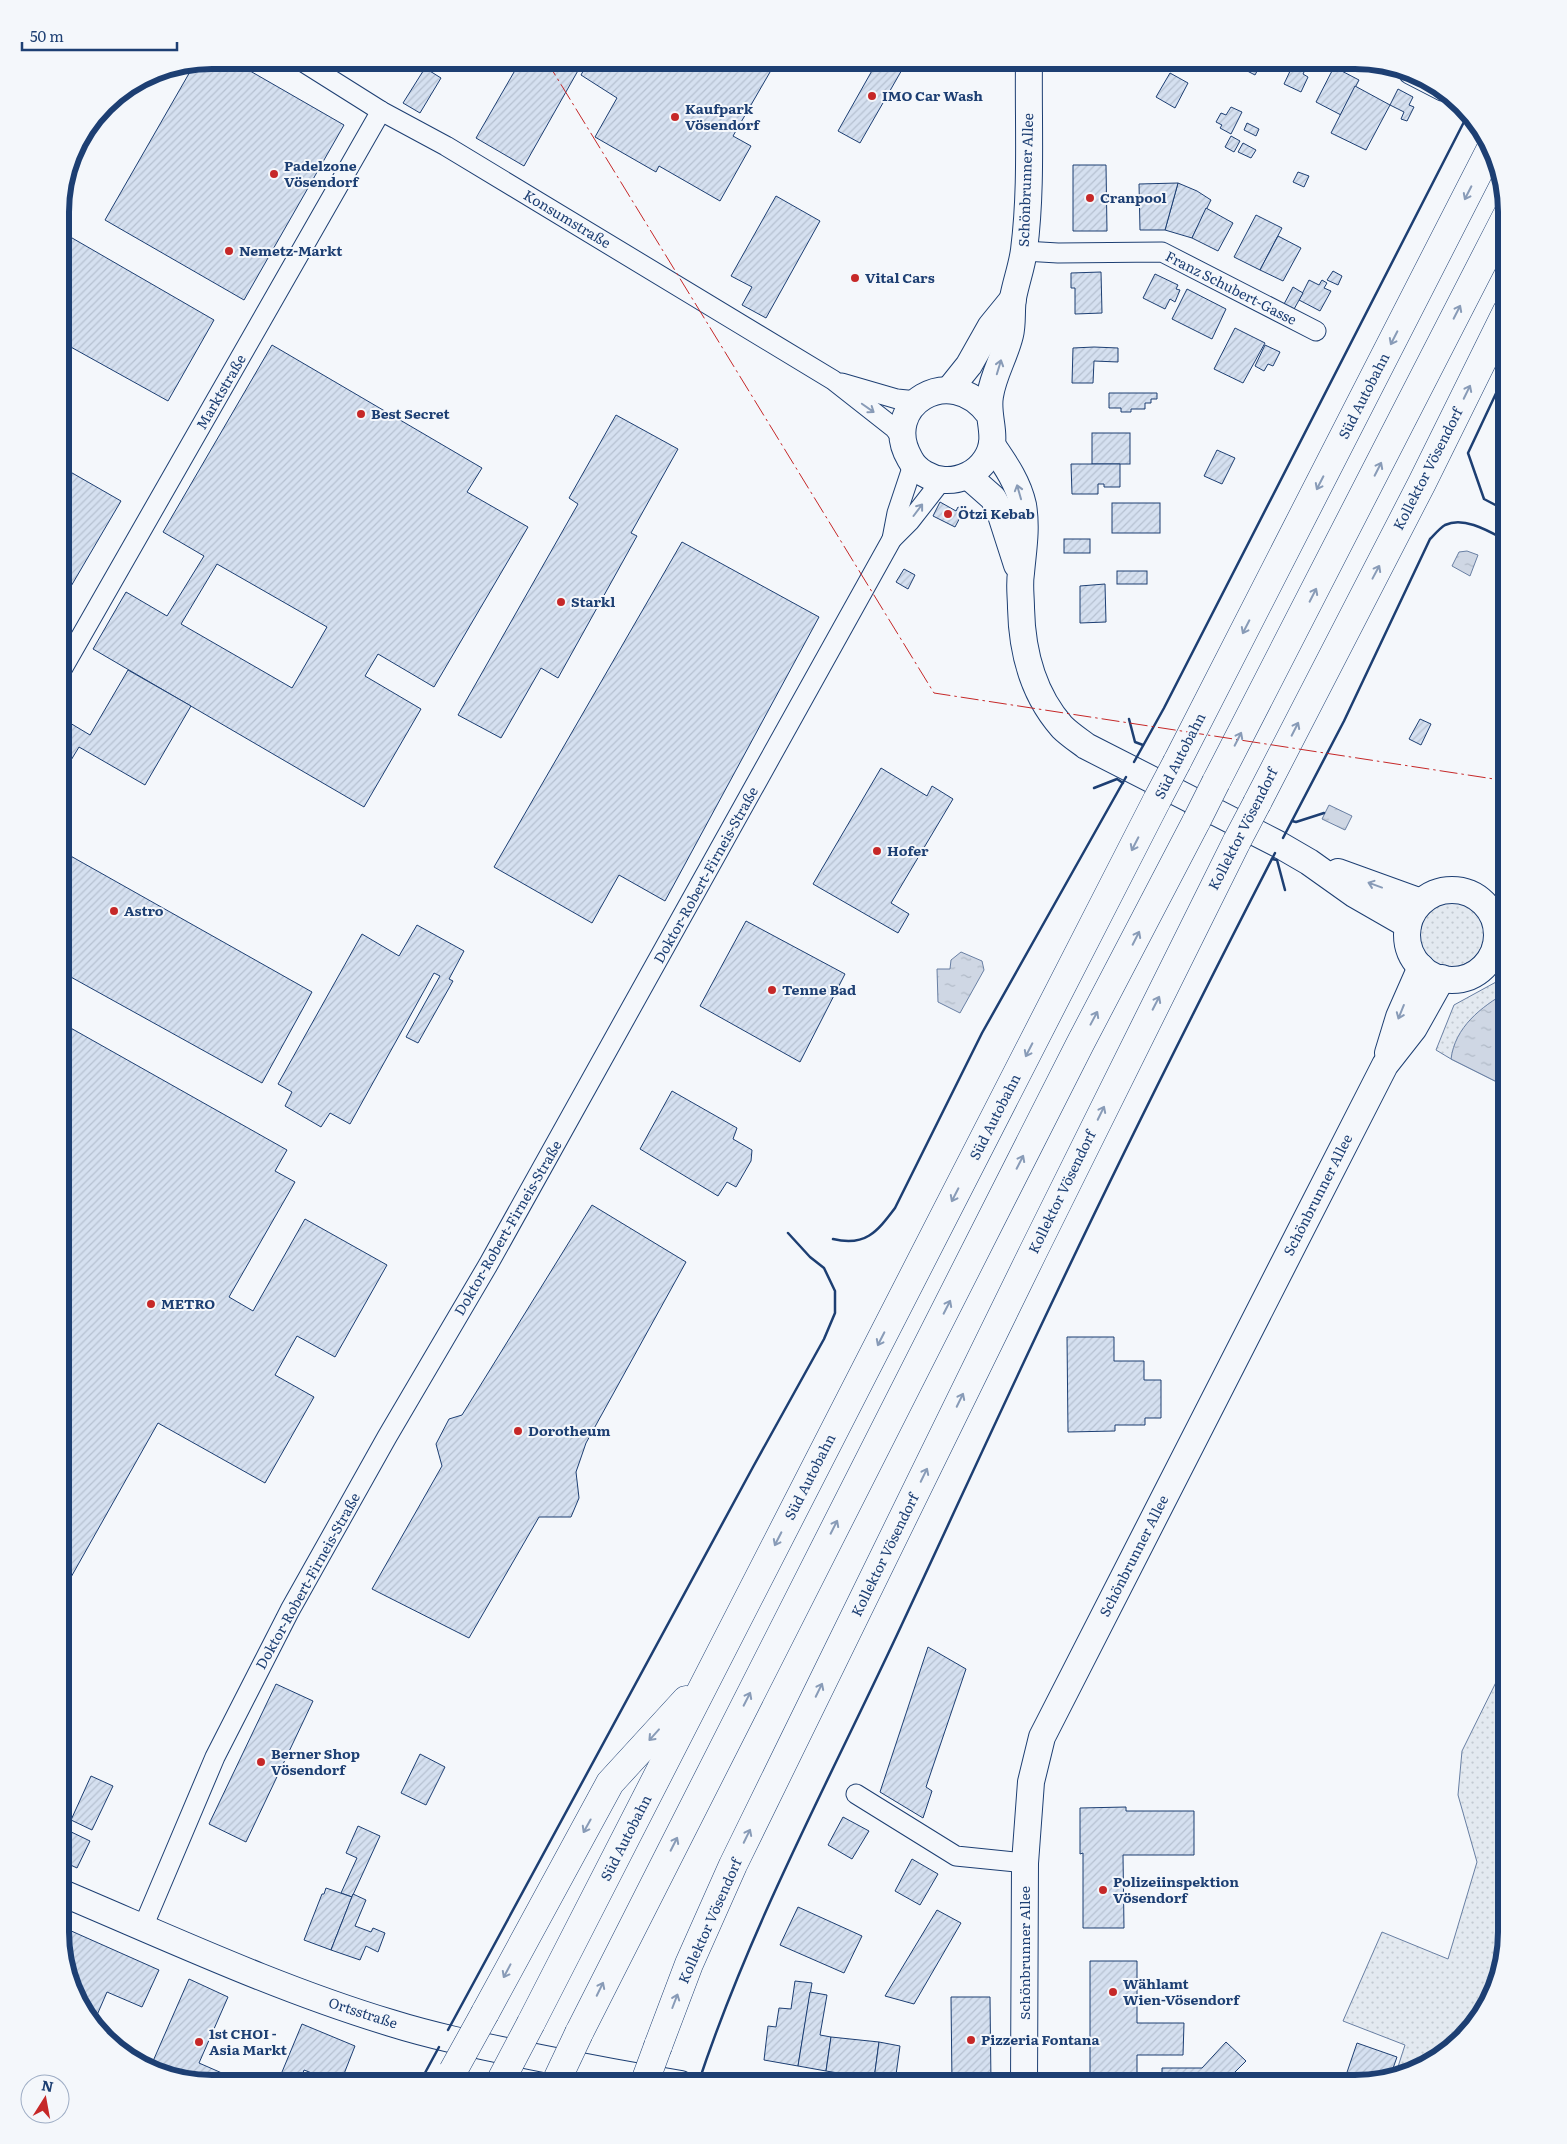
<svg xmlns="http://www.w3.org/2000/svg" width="1567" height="2144" font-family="Literata,serif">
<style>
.grass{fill:url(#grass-dots);stroke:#687fa3}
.water{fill:url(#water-ripples);stroke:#687fa3}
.building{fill:url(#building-hatch);stroke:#1d3f73;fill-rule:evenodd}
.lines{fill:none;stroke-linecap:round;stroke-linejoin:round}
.minor-casing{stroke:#1d3f73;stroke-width:21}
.secondary-casing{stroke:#1d3f73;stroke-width:28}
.motorway-casing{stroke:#1d3f73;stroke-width:29}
.minor{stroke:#f4f7fb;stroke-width:19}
.secondary{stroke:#f4f7fb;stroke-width:26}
.motorway{stroke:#f4f7fb;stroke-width:28}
.motorway-bridge-casing{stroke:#1d3f73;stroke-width:29;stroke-linecap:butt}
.motorway-bridge{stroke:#f4f7fb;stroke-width:28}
.wall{stroke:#1d3f73;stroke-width:2.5}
.power{stroke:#c62828;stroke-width:1;stroke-dasharray:18 4 2.5 4;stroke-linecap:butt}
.oneway{stroke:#889bb7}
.poi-dot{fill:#c62828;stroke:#f4f7fb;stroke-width:2}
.labels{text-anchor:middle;stroke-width:4;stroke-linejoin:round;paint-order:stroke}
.poi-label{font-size:14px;font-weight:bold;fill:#1d3f73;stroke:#f4f7fb;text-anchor:start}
.street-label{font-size:14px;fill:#1d3f73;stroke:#f4f7fb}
.rim{fill:none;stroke:#1d3f73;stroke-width:6}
</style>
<defs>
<pattern id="grass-dots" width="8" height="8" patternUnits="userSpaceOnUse" patternTransform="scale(1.25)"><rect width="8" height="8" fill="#e3e9f0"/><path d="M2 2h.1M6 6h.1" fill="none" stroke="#c2c9d1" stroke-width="1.8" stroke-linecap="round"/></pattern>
<pattern id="water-ripples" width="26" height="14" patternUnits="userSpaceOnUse" patternTransform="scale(1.25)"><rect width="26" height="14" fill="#cfd7e4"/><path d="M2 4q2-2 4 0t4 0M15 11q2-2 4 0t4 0" fill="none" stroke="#b1bac7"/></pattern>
<pattern id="building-hatch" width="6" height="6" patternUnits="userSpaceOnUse" patternTransform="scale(1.25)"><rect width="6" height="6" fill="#d5e0f0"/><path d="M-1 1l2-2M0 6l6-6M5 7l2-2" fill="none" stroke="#b6c1d1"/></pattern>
</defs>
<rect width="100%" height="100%" fill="#f4f7fb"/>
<g class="grass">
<circle cx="1451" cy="934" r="33"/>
<path d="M1507 976V1087L1451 1059 1436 1050 1454 1005Z"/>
<path d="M1507 1660V1933L1487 2008 1431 2064 1396 2073 1405 2045 1343 2021 1382 1932 1448 1959 1477 1862 1458 1795 1462 1751Z"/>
</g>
<g class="water">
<path d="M1502 454 1507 456V478L1500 475 1498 463Z"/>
<path d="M1467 551 1478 555 1470 576 1452 566 1459 552Z"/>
<path d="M1329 805 1352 816 1345 830 1322 819Z"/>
<path d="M961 952 982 961 984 970 960 1013 938 1002 937 969H950L951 960Z"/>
<path d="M1507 992V1087L1451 1059C1455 1027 1481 1007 1507 992Z"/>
</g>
<g class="building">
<path d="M212 60H231L344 125 244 300 105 220 195 63Z"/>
<path d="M521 60H584L524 166 476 138Z"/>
<path d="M589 60H777L733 136 751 146 720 201 659 166 656 172 595 137 617 98 581 75Z"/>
<path d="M878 60 907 61 860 143 838 131Z"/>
<path d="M1226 60H1263L1255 75Z"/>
<path d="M1280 60H1310L1303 74 1308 77 1301 92 1284 84 1291 69 1279 62Z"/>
<path d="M1334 67 1359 80 1341 115 1316 102Z"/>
<path d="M425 68 441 78 420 113 403 103Z"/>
<path d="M1170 73 1188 83 1175 108 1156 97Z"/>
<path d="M1355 86 1390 105 1366 150 1331 133Z"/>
<path d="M1398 89 1413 97 1409 105 1414 107 1407 121 1401 119 1404 112 1390 105Z"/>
<path d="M1231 107 1242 112 1231 134 1220 128 1222 125 1216 122 1221 113 1226 115Z"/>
<path d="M1247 123 1259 129 1256 136 1244 130Z"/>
<path d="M1231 136 1240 141 1234 152 1225 147Z"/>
<path d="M1243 143 1256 150 1251 158 1238 152Z"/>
<path d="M1073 165H1106L1107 231H1073Z"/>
<path d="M1298 172 1309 176 1304 187 1293 182Z"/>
<path d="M1178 183 1197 191 1211 200 1192 238 1165 230Z"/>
<path d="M1178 183 1165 230H1140L1139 184Z"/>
<path d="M776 196 820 221 766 318 742 305 752 287 731 276Z"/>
<path d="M1206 208 1233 223 1218 251 1192 238Z"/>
<path d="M1256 215 1282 228 1260 270 1234 257Z"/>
<path d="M60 231 214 320 168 401 60 341Z"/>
<path d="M1278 236 1301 248 1283 281 1260 270Z"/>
<path d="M1333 271 1342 276 1338 285 1327 280Z"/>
<path d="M1101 272 1102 313 1075 314V288H1071V273Z"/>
<path d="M1155 274 1178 285 1176 289 1180 290 1175 302 1170 299 1165 309 1143 298Z"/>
<path d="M1309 280 1319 285 1322 280 1327 283 1324 288 1331 291 1320 311 1299 300Z"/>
<path d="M1293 287 1303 293 1293 311 1283 306Z"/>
<path d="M1187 289 1226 309 1212 339 1172 319Z"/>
<path d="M1235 328 1265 343 1243 383 1214 369Z"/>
<path d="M272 345 482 468 467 492 528 527 434 687 378 654 365 676 421 709 364 807 93 649 126 592 167 616 204 556 163 532ZM217 564 327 627 292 688 181 624Z"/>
<path d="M1265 345 1280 352 1273 366 1268 364 1264 371 1255 366Z"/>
<path d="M1094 347 1118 348V362L1094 361 1093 383H1072L1073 348Z"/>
<path d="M1109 393H1157V399H1151V403H1145V409H1131V412H1121V408H1109Z"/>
<path d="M616 415 678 449 631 533 637 536 558 678 541 668 501 738 458 715 578 504 569 498Z"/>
<rect x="1092" y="433" width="38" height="31"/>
<path d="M1217 450 1235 458 1222 484 1204 476Z"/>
<path d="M1071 464H1120V487H1104V484H1098V494H1072Z"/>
<path d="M60 466 121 501 60 605Z"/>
<path d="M940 502 956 511 958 507 964 510 955 527 933 516Z"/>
<rect x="1112" y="503" width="48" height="30"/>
<rect x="1064" y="539" width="26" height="14"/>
<path d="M682 542 819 617 665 901 619 875 592 923 494 867Z"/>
<path d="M904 569 915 575 908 589 896 582Z"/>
<rect x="1117" y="571" width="30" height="13"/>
<path d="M1105 584 1106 622 1080 623V586Z"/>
<path d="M128 670 191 706 145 785 79 747 62 775 60 774V717L90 735Z"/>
<path d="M1420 719 1431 724 1421 745 1409 739Z"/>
<path d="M881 768 927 796 932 786 953 799 891 903 909 914 898 933 813 884Z"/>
<path d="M60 850 312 992 262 1083 60 971Z"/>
<path d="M746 921 845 974 800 1062 700 1006Z"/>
<path d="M417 925 464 951 449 979 453 981 418 1043 406 1037 440 976 434 973 350 1124 330 1113 321 1127 285 1106 292 1092 278 1084 362 934 399 956Z"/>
<path d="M60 1022 287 1150 275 1171 295 1182 229 1297 253 1311 305 1219 387 1265 335 1357 297 1336 275 1375 314 1397 265 1483 158 1423 66 1586 60 1583Z"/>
<path d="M672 1091 737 1128 733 1139 752 1150 751 1161 736 1187 727 1182 718 1196 640 1149Z"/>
<path d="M592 1205 686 1262 586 1443 576 1472 579 1498 571 1517H539L469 1638 372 1589 442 1466 436 1444 449 1419 462 1415Z"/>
<path d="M1067 1337H1114V1361H1144V1380H1161V1418H1145V1425H1115V1431L1068 1432Z"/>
<path d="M928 1647 966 1669 926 1787 932 1791 923 1818 880 1792Z"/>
<path d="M276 1684 313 1701 246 1842 209 1824Z"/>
<path d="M420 1754 445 1767 426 1805 401 1793Z"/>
<path d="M91 1776 113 1786 92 1830 71 1820Z"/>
<path d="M1126 1807V1811H1194V1855H1123L1124 1928H1083V1853L1080 1854V1808Z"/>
<path d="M843 1817 869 1831 852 1859 828 1845Z"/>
<path d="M358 1826 380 1836 352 1897 341 1893 357 1858 346 1853Z"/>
<path d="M65 1829 90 1841 77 1868 60 1860V1839Z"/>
<path d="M912 1859 938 1874 920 1905 895 1891Z"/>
<path d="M326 1888 352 1897 331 1950 304 1940 322 1894H324Z"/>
<path d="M353 1894 366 1900 355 1926 371 1932 373 1928 385 1933 378 1952 366 1946 360 1960 331 1950Z"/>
<path d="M798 1907 862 1936 844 1973 780 1945Z"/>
<path d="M937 1910 961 1923 914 2004 885 1996Z"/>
<path d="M60 1926 159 1970 142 2007 107 1992 94 2022 80 2008Z"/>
<path d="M1090 1961H1137V2023H1184L1183 2055H1137V2084H1090Z"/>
<path d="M189 1979 228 1997 199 2063 247 2084H202L150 2068Z"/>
<path d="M795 1981 812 1983 798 2066 764 2060 768 2026 776 2027 779 2008 791 2009Z"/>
<path d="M810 1992 827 1995 820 2035 831 2037 826 2071 798 2066Z"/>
<path d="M951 1997H990L991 2084H952Z"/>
<path d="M302 2024 355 2046 340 2084 304 2070 299 2084H277Z"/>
<path d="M831 2037 879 2042 874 2079 826 2071Z"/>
<path d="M879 2042 900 2046 895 2082 874 2079Z"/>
<path d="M1226 2042 1246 2061 1223 2084H1162V2068H1202Z"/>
<path d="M1357 2043 1397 2057 1391 2074 1356 2084H1343Z"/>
</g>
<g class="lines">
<g class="minor-casing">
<g id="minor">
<path d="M300 60 381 111 446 146 833 380 894 428 902 438"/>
<path d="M1409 74 1442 91"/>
<path d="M1024 251 1058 253 1162 252 1316 331"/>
<path d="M842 383 897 399 917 401"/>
<path d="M892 539 897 513 913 465"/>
<path d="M60 673 381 111"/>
<path d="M856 1794 956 1856 1025 1863"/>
<path d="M143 1927 215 1757 290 1610 387 1437 488 1265 892 539 910 521 942 480"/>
</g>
</g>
<g class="secondary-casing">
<g id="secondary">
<path d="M949 390 969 365 991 326 1013 299"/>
<path d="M989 414C950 361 879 406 910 459 916 471 931 479 944 480 961 481 977 473 986 459 1000 438 986 418 990 396 993 375 1005 356 1010 335 1013 323 1011 310 1013 298 1016 282 1022 266 1024 250 1032 187 1028 123 1029 60"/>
<path d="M992 445C1005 464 1018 482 1023 505 1027 529 1023 550 1021 573 1019 585 1021 597 1021 608 1022 652 1032 693 1062 727 1069 734 1078 740 1086 746L1278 844 1309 862 1354 894 1408 925"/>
<path d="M968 476 993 498 999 509 1017 565"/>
<path d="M1338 872 1421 902"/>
<circle cx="1452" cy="935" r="45"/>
<path d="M1388 1053 1399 1017 1421 967"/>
<path d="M60 1892C169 1938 278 1989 391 2023 439 2038 487 2047 535 2057 584 2067 632 2076 681 2084"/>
<path d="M1024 2084 1025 1863 1031 1782 1042 1737 1385 1065 1414 1028 1442 978"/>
</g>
</g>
<g class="motorway-casing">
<g id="motorway">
<path d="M1177 762 1490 150"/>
<path d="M1216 782 1507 215"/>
<path d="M1257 803 1422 483 1507 311"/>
<path d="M485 2013 610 1783 686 1700"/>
<path d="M531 2023 1157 800"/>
<path d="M579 2033 1080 1044 1197 820"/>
<path d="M658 2046 689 1964 733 1865 1033 1252 1237 841"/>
</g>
</g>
<use href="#minor" class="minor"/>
<use href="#secondary" class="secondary"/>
<use href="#motorway" class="motorway"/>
<g class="motorway-bridge-casing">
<g id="motorway-bridge">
<path d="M1157 800 1177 762"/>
<path d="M1197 820 1216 782"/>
<path d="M1237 841 1257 803"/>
<path d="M453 2071 485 2013"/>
<path d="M500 2082 531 2023"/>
<path d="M555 2084 579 2033"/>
<path d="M644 2084 658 2046"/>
</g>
</g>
<use href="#motorway-bridge" class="motorway-bridge"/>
<g class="wall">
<path d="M1507 511 1484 499 1468 453 1507 370"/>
<path d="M1129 719 1135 742 1143 745"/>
<path d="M1134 762 1164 708 1467 116"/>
<path d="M1094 788 1117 779 1123 783"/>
<path d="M1292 821 1296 822 1324 813"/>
<path d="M1283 838 1344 721 1430 539C1434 535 1440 528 1445 525 1465 516 1490 532 1507 541"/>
<path d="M1272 859 1277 860 1285 890"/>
<path d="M833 1239C865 1247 877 1232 895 1208L982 1033 1126 777"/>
<path d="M448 2030 753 1467 824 1339 835 1313V1291L824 1268 810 1257 788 1233"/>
<path d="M419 2084 439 2047"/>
<path d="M698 2084C751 1924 832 1775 903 1622 954 1513 1004 1403 1056 1294 1126 1146 1200 999 1275 853"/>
</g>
<path class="power" d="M546 60 934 693 1507 781"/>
</g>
<defs><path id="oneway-shaft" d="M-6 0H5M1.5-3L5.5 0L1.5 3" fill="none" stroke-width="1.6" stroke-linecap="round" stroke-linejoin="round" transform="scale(1.25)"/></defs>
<g class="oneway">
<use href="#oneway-shaft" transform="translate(1468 193) rotate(117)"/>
<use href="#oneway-shaft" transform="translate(1457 312) rotate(-63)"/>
<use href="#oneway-shaft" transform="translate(1394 338) rotate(117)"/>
<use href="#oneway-shaft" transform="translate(999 367) rotate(-73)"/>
<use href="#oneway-shaft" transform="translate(1467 392) rotate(-64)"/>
<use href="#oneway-shaft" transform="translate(868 408) rotate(35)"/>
<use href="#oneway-shaft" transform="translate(1378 469) rotate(-63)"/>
<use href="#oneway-shaft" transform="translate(1320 483) rotate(117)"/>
<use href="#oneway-shaft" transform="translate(1019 492) rotate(-106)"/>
<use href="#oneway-shaft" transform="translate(918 510) rotate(-53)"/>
<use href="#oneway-shaft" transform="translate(1376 572) rotate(-62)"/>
<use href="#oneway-shaft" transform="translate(1313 595) rotate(-63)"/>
<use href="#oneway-shaft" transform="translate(1246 627) rotate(117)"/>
<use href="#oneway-shaft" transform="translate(1295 729) rotate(-63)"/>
<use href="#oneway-shaft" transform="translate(1238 739) rotate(-63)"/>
<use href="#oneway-shaft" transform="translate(1135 844) rotate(117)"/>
<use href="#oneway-shaft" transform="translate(1375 885) rotate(-160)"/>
<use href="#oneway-shaft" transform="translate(1136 938) rotate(-63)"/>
<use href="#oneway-shaft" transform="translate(1156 1003) rotate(-63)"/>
<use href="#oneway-shaft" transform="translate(1401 1012) rotate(112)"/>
<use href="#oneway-shaft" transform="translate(1094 1018) rotate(-62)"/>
<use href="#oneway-shaft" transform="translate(1029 1050) rotate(117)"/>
<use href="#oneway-shaft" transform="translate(1101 1113) rotate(-64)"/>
<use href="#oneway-shaft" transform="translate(1020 1162) rotate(-63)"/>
<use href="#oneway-shaft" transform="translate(955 1195) rotate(117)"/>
<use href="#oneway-shaft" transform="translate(947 1307) rotate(-63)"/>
<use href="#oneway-shaft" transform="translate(881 1339) rotate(117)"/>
<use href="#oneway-shaft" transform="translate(960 1400) rotate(-64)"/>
<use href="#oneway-shaft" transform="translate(924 1475) rotate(-64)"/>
<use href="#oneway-shaft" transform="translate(834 1527) rotate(-63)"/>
<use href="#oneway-shaft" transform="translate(778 1539) rotate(117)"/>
<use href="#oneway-shaft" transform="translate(819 1690) rotate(-64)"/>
<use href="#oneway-shaft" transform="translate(747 1699) rotate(-63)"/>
<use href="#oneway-shaft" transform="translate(654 1735) rotate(132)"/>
<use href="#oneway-shaft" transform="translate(587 1826) rotate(119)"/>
<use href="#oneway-shaft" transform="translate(747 1836) rotate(-64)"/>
<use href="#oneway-shaft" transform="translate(674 1844) rotate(-63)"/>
<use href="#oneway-shaft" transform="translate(507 1971) rotate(118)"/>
<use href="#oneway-shaft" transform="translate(600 1989) rotate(-64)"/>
<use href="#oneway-shaft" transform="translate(675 2001) rotate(-69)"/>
</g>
<g class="poi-dot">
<circle cx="872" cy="96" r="5"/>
<circle cx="675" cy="117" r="5"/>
<circle cx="274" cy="174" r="5"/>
<circle cx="1090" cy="198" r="5"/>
<circle cx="229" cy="251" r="5"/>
<circle cx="855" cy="278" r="5"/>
<circle cx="361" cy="414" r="5"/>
<circle cx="948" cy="514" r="5"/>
<circle cx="561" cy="602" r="5"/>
<circle cx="877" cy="851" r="5"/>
<circle cx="114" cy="911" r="5"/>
<circle cx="772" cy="990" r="5"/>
<circle cx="151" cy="1304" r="5"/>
<circle cx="518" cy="1431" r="5"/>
<circle cx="261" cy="1762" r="5"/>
<circle cx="1103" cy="1890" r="5"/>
<circle cx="1113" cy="1992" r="5"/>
<circle cx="971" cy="2040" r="5"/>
<circle cx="199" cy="2042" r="5"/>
</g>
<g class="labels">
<g class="poi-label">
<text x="882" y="101">IMO Car Wash</text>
<text x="685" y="114">Kaufpark<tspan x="685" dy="16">Vösendorf</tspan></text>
<text x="284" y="171">Padelzone<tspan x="284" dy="16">Vösendorf</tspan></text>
<text x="1100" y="203">Cranpool</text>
<text x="239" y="256">Nemetz-Markt</text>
<text x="865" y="283">Vital Cars</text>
<text x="371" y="419">Best Secret</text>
<text x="958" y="519">Ötzi Kebab</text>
<text x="571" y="607">Starkl</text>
<text x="887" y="856">Hofer</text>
<text x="124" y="916">Astro</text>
<text x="782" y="995">Tenne Bad</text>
<text x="161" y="1309">METRO</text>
<text x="528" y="1436">Dorotheum</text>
<text x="271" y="1759">Berner Shop<tspan x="271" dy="16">Vösendorf</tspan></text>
<text x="1113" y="1887">Polizeiinspektion<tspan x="1113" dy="16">Vösendorf</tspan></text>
<text x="1123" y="1989">Wählamt<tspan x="1123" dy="16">Wien-Vösendorf</tspan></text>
<text x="209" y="2039">1st CHOI -<tspan x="209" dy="16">Asia Markt</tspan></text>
<text x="981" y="2045">Pizzeria Fontana</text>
</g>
<g class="street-label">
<text transform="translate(1026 180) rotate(-88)" y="5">Schönbrunner Allee</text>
<text transform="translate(567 219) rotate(31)" y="5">Konsumstraße</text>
<text transform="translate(1231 288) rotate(27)" y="5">Franz Schubert-Gasse</text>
<text transform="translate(221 392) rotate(-60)" y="5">Marktstraße</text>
<text transform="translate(1364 396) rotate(-63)" y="5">Süd Autobahn</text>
<text transform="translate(1428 469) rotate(-63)" y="5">Kollektor Vösendorf</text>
<text transform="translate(1180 756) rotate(-63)" y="5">Süd Autobahn</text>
<text transform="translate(1243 829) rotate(-63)" y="5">Kollektor Vösendorf</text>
<text transform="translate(706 875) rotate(-61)" y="5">Doktor-Robert-Firneis-Straße</text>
<text transform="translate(995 1117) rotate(-63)" y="5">Süd Autobahn</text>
<text transform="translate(1062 1192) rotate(-64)" y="5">Kollektor Vösendorf</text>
<text transform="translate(1318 1195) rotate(-63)" y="5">Schönbrunner Allee</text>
<text transform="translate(508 1228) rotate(-60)" y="5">Doktor-Robert-Firneis-Straße</text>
<text transform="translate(810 1477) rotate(-63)" y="5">Süd Autobahn</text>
<text transform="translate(885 1555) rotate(-64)" y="5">Kollektor Vösendorf</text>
<text transform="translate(1134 1556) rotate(-63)" y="5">Schönbrunner Allee</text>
<text transform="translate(308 1581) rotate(-61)" y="5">Doktor-Robert-Firneis-Straße</text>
<text transform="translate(626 1838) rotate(-63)" y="5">Süd Autobahn</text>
<text transform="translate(710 1921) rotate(-66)" y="5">Kollektor Vösendorf</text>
<text transform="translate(1025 1953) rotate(-90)" y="5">Schönbrunner Allee</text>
<text transform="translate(363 2013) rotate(18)" y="5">Ortsstraße</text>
</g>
</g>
<path d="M0 0H1567V2144H0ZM212 69H1355A143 143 0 0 1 1498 212V1932A143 143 0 0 1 1355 2075H212A143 143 0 0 1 69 1932V212A143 143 0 0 1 212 69Z" fill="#f4f7fb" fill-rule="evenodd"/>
<path class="rim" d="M212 69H1355A143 143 0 0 1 1498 212V1932A143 143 0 0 1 1355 2075H212A143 143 0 0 1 69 1932V212A143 143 0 0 1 212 69Z"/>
<g transform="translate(45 2099) rotate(11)"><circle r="24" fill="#f4f7fb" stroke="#9eadc5"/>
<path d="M0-4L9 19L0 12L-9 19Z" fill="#c62828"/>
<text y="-8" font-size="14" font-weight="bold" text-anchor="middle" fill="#1d3f73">N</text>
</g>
<path d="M22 42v8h155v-8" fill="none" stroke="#1d3f73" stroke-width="2.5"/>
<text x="30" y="42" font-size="15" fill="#1d3f73" stroke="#f4f7fb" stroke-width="4" paint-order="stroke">50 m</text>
</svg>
